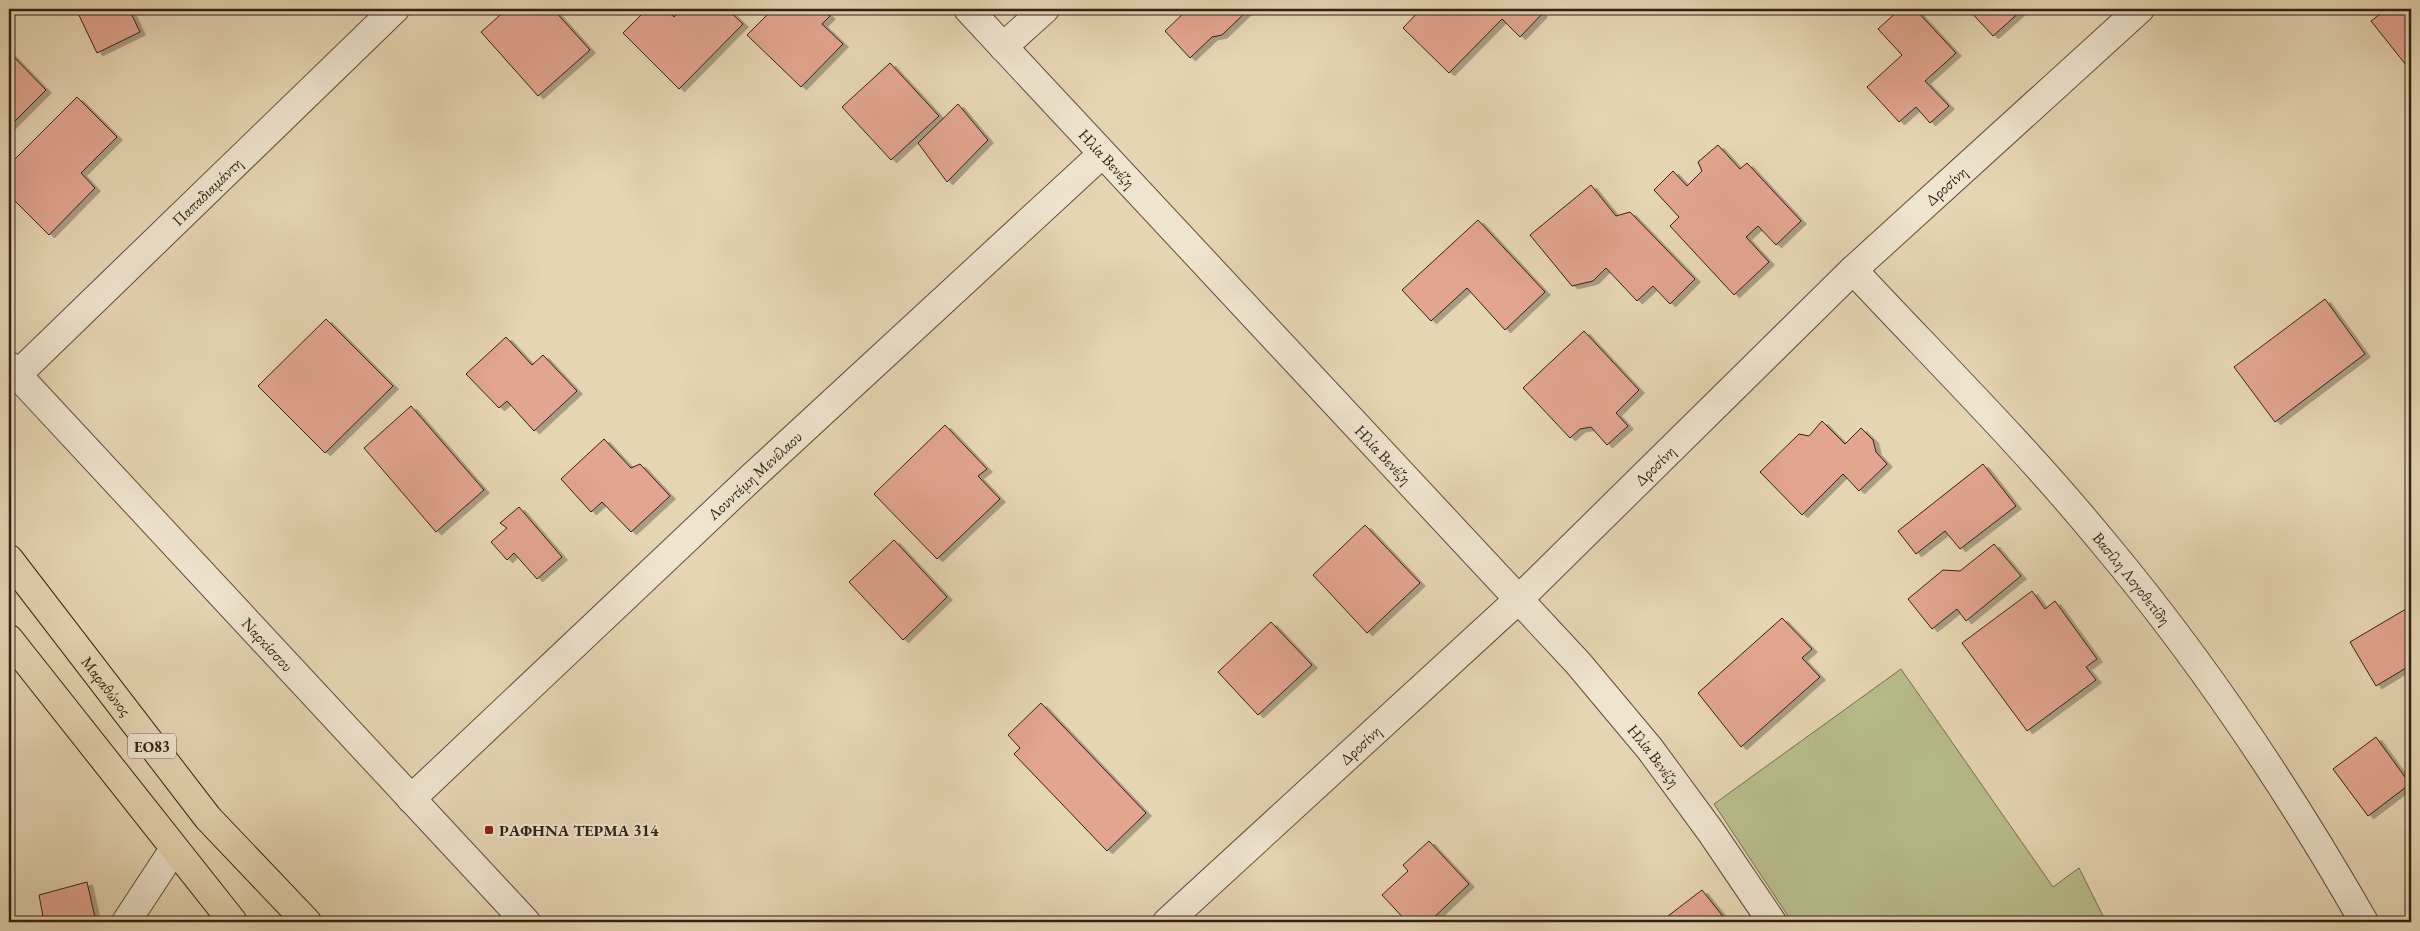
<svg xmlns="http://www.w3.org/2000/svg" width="2420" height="931" font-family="'EB Garamond',serif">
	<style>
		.green { fill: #b7bd8b; stroke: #746f4f }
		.building { fill: #e2a590; stroke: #312113; filter: url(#shadow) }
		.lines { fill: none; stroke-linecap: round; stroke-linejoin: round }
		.street-casing { stroke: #5e4e3b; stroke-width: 30 }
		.primary-casing { stroke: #312113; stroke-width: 30 }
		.street { stroke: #efe4ce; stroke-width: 28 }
		.primary { stroke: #e6d5b3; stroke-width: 28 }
		.poi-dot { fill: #8f2418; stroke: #efe4ce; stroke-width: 2 }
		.labels { text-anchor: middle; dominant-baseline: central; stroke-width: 4; stroke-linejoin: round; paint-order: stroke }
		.shield { fill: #efe4ce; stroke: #6a5c4b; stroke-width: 1 }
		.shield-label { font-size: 15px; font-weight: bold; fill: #312113 }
		.street-label { font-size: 16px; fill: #312113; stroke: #efe4ce }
		.poi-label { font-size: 16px; font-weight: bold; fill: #312113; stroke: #efe4ce; text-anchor: start }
	</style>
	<defs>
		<filter id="shadow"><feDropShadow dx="5.5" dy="3" stdDeviation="0" flood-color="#0004"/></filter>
	</defs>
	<rect width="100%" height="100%" fill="#e6d5b3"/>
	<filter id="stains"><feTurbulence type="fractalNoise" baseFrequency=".004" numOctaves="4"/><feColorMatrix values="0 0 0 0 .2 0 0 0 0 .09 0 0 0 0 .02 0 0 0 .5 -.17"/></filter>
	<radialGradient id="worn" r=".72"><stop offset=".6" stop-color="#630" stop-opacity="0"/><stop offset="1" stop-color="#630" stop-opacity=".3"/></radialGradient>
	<path class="green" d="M1901 669 2053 887 2079 868 2106 922H1792L1714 804Z"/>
	<path class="building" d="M76 9H129L140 32 97 53Z
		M507 9H553L590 50 538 96 481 32Z
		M647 9H666L674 17 683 9H727L743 24 679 89 623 33Z
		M773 9H822L830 16 822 24 843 44 801 87 747 35Z
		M1188 9H1249L1222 35 1212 37 1190 58 1165 31Z
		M1421 9H1537L1542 14 1520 37 1502 19 1449 73 1403 28Z
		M1900 9H1915L1956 53 1925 81 1949 106 1930 123 1916 107 1899 122 1867 87 1902 55 1878 29Z
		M1968 9H2023L1993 36Z
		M2387 9H2411L2410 70 2371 21Z
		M9 52 46 90 9 127Z
		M890 63 939 116 891 160 842 107Z
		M77 97 117 137 81 173 95 188 49 235 9 195V165Z
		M958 104 988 140 947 182 918 143Z
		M1718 145 1740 169 1747 163 1801 221 1776 245 1758 226 1746 237 1769 262 1734 295 1670 226 1679 217 1654 190 1673 171 1687 186 1702 171 1698 162Z
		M1591 185 1616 216 1630 212 1695 279 1670 304 1653 286 1637 301 1606 268 1593 281 1572 286 1530 235Z
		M1478 220 1545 292 1505 330 1467 288 1431 321 1402 290Z
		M2325 299 2365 354 2275 422 2234 367Z
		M326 319 393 386 325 453 258 386Z
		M1584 331 1639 390 1616 413 1628 426 1607 445 1591 427 1580 429 1570 438 1523 388Z
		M506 337 532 365 543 355 577 391 534 431 507 401 499 408 466 374Z
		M411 406 484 490 436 532 364 448Z
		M1822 421 1845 444 1861 428 1873 440 1876 452 1887 464 1859 491 1843 474 1802 515 1760 472 1799 434 1809 436Z
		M945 425 987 469 978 476 1000 499 937 559 874 494Z
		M604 439 631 468 640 464 670 496 631 532 602 502 591 512 561 479Z
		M1983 464 2016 506 1960 549 1945 531 1916 554 1898 531Z
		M519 507 562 557 537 579 514 553 507 560 491 542 507 528 500 523Z
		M1365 525 1420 583 1367 633 1313 575Z
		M894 540 947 597 903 640 849 582Z
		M1994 544 2021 576 1966 621 1957 609 1932 629 1908 599 1943 570 1960 571Z
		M2032 591 2045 609 2055 601 2097 659 2086 667 2096 680 2027 731 1962 643Z
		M2411 606V678L2406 668 2376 686 2350 642Z
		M1782 618 1812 649 1802 658 1820 677 1741 747 1698 693Z
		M1271 622 1312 665 1258 715 1218 672Z
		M1041 703 1146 813 1107 851 1014 754 1020 748 1008 735Z
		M2376 737 2410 784 2368 816 2333 769Z
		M1429 841 1469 884 1429 922H1407L1382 895 1408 871 1403 865Z
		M87 882 96 922H44L39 895Z
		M1702 890 1725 919 1721 922H1673L1668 916Z"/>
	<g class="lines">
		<defs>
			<g id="street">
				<path id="s1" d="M968 9 1578 663 1650 749 1711 832 1772 922"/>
				<path d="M1003 47 1045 9"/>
				<path id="s2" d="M1853 270C1937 360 2024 446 2102 541 2201 659 2288 789 2364 922"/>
				<path id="s3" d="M9 366 526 922"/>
				<path id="s4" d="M17 375 395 9"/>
				<path id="s5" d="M411 799 752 477 1102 154"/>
				<path d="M126 922 174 849"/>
				<path id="s6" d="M1167 922 1519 599 1853 270 2140 9"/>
			</g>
			<g id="primary">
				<path id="s7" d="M9 559 208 818 307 922"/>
				<path d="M9 639 233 922"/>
			</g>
		</defs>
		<use href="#street" class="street-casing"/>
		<use href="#primary" class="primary-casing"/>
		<use href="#street" class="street"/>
		<use href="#primary" class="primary"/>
	</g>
	<rect class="poi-dot" x="484" y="825" width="10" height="10" rx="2.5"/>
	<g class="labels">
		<rect class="shield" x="128" y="733.5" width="48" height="25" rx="4"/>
		<g class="shield-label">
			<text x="152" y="746">ΕΟ83</text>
		</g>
		<g class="street-label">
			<text stroke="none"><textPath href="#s1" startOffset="204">Ηλία Βενέζη</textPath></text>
			<text stroke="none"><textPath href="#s6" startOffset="1072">Δροσίνη</textPath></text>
			<text stroke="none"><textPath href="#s4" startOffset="264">Παπαδιαμάντη</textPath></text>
			<text stroke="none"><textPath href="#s1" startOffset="609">Ηλία Βενέζη</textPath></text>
			<text stroke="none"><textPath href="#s6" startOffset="668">Δροσίνη</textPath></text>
			<text stroke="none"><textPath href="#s5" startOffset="472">Λουντέμη Μενέλαου</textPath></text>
			<text stroke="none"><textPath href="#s2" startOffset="416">Βασίλη Λογοθετίδη</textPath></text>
			<text stroke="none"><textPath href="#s3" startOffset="380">Ναρκίσσου</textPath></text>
			<text stroke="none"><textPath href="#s7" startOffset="160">Μαραθώνος</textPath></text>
			<text stroke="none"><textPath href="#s6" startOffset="262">Δροσίνη</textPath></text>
			<text stroke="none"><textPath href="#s1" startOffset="1014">Ηλία Βενέζη</textPath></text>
		</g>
		<g class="poi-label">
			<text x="499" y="830">ΡΑΦΗΝΑ ΤΕΡΜΑ 314</text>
		</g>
	</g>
	<rect width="2420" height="931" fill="none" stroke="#e6d5b3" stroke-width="30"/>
	<rect x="10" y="10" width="2400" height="911" fill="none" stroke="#312113" stroke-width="2.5"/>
	<rect x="15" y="15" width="2390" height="901" fill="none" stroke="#312113"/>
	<rect width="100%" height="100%" filter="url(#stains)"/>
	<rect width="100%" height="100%" fill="url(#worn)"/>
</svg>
